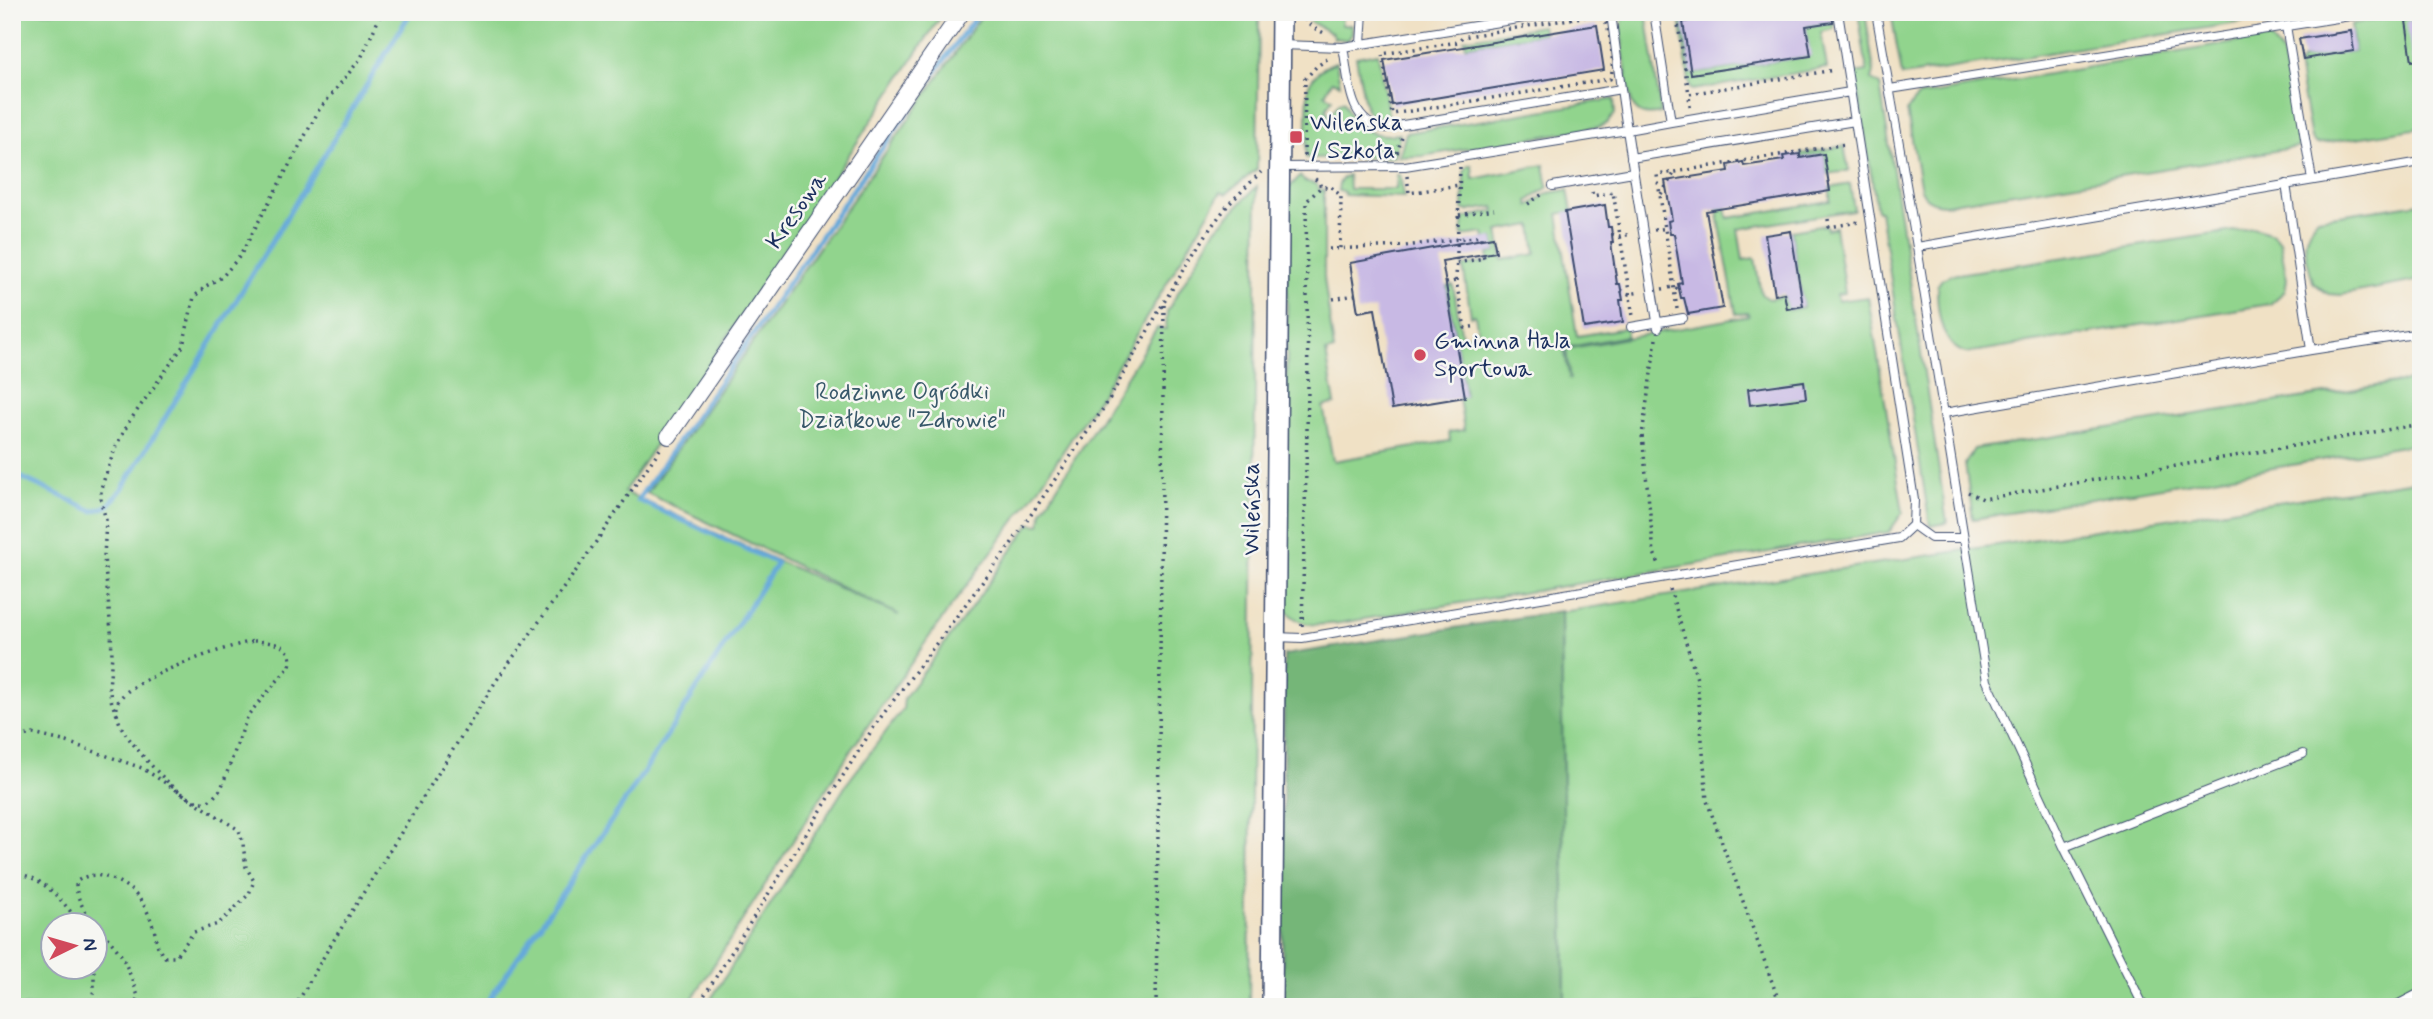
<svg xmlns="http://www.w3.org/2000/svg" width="2433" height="1019" font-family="Mynerve,sans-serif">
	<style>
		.green { fill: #91d48d; stroke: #568276; stroke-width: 2; fill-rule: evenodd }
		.forest { fill: #74b678; stroke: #48726b; stroke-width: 2 }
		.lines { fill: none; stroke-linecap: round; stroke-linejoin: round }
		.stream { stroke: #65a9da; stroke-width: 5 }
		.building { fill: #c8b9e4 }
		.service-casing { stroke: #3b4a6d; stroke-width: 10 }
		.minor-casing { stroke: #3b4a6d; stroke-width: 18 }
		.tertiary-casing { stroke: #3b4a6d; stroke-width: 22 }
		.path { stroke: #3b4a6d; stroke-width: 3.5; stroke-dasharray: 2 5; stroke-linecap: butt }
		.service { stroke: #fff; stroke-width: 8 }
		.minor { stroke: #fff; stroke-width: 16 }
		.tertiary { stroke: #fff; stroke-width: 19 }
		.poi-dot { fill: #d1495b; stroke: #f6f6f2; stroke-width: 2.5 }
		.labels { text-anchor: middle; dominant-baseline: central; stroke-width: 5; stroke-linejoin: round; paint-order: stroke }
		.poi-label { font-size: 24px; fill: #1b2f5e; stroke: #f6f6f2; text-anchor: start }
		.street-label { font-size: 24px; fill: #1b2f5e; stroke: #f6f6f2 }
		.park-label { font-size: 24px; fill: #38586a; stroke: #f6f6f2 }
	</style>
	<rect width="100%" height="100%" fill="#f6f6f2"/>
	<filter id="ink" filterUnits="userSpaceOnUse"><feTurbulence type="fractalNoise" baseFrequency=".0143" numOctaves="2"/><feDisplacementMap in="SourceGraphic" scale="14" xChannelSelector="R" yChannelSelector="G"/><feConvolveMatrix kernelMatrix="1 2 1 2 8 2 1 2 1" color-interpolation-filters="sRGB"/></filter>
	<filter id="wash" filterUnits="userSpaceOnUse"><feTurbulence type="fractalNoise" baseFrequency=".00686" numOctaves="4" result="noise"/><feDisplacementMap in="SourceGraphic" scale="28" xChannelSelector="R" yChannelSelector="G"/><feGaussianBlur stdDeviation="1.57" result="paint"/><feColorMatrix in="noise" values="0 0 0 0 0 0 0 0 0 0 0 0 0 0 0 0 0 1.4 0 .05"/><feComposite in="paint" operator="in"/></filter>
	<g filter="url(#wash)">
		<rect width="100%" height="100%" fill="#f0e1c5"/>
		<path class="green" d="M12 12H944L624 492 899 615 647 493 984 12H1259L1257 169 1226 194 1221 192 1101 394 1038 489 934 630 851 750 687 1007H12ZM52 925H94V967H52Z
			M1302 12H1341L1342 25H1352V34L1348 40 1334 38 1333 34 1309 21Z
			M1624 12H1646L1661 113C1648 116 1639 116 1632 104 1628 84 1617 29 1624 12Z
			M1679 12H1732V14L1683 22 1692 74 1810 56 1806 26 1833 21 1834 29 1821 32 1827 68 1692 90 1690 88Z
			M1858 12H1865L1874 72 1872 80 1880 85 1947 523 1930 526 1880 211H1877L1855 73 1867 71Z
			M1891 12H2307L1902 76Z
			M2418 13 2421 15V128L2317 144 2311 139 2298 65 2303 59 2354 51 2351 24Z
			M1542 26 1544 34 1466 46 1464 39Z
			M2262 38 2270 39 2282 53 2299 147 1946 204C1933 204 1928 201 1921 190L1907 111 1912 103 1919 96Z
			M1378 53 1389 118C1380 119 1372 118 1366 110L1356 57Z
			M1336 62 1340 84 1332 81 1325 94 1332 99 1326 109 1329 116 1339 103 1344 101C1352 129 1373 138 1400 134L1394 157 1306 158 1308 87C1314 74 1322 67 1336 62Z
			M1614 99 1615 114 1607 123 1599 127 1422 156 1399 157 1406 133Z
			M1844 146 1849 171 1827 174 1824 154 1800 158V154Z
			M1468 165H1472L1473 179 1544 165 1548 187 1528 201 1529 206 1548 193 1568 190 1572 211 1558 214 1577 336 1626 328 1627 336 1564 348 1570 380 1566 349 1749 316 1748 313 1736 314 1717 209 1726 208 1728 218 1830 201V188L1850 184 1854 210 1738 229 1743 260 1755 258 1761 294 1769 299 1785 296 1788 310 1803 307 1791 231 1826 225 1827 229 1835 227 1845 293 1837 294 1838 301 1868 297 1903 512 1889 532 1340 623C1319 625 1297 629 1285 607L1288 189 1300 176 1304 181 1316 184 1319 189 1324 190V278L1334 350 1326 352 1335 404 1323 406 1333 461 1450 441 1449 432 1464 430 1459 398 1465 396 1447 286 1453 285 1462 337 1478 334 1475 315 1471 316 1463 266 1489 262 1488 254 1496 252 1493 238 1485 239 1484 233 1462 236 1464 218 1495 211 1494 207 1468 211 1463 209 1464 172ZM1532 225 1536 254 1503 260 1498 231Z
			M1348 175 1349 189H1396L1397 175H1400L1404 197 1345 195 1344 192 1338 191C1338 183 1341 178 1348 175Z
			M1257 186 1249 1007H706L848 782 903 709 904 698 969 611 1030 524 1040 525 1042 511 1157 328 1166 329 1167 311 1215 230Z
			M2421 203V280L2341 295 2328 294 2313 282C2307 256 2297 240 2318 218Z
			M2253 228 2273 234 2280 242 2287 279 2285 291 2270 304 1966 353C1940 346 1937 310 1937 286L1942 279 1951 275Z
			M2421 379V443L1973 519 1965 464 1974 449Z
			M2421 480V1007H1565L1561 612Z"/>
		<path class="forest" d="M1561 611 1565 1007H1282L1284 655Z"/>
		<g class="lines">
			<path class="stream" d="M12 473 93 511 108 506 122 489 411 12
				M484 1007 629 795 777 563 638 500 925 86 978 14"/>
		</g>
		<g id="blocks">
			<path class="building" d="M1743 12H1832L1833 22 1806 26 1811 56 1691 74 1683 22Z
				M2421 19V60L2412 61 2406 21Z
				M1597 25 1604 70 1392 105 1384 60Z
				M2351 31 2354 51 2303 59 2299 39Z
				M1800 154V158L1824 154 1830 191 1706 211 1723 308 1688 314 1684 298H1681L1678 284 1682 283 1674 234H1670L1669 228 1668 221 1672 220 1665 181 1729 171 1728 165 1743 162 1744 166 1784 160 1783 156Z
				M1605 205 1608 227H1611L1613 243H1611L1617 284H1620L1623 300H1620L1623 322 1584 328 1565 212Z
				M1791 231 1803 306 1787 309 1784 293 1775 295 1765 235Z
				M1493 237 1496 252 1442 261 1465 397 1392 409 1375 309 1358 312 1350 263Z
				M1804 381 1806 398 1750 405 1748 389Z"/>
		</g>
	</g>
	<g filter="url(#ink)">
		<use href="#blocks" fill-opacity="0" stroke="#3b4a6d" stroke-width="2"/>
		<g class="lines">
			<defs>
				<path id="service" d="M1654 12 1671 122 1850 92
					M1876 12 1917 247 1987 681 2064 847 2144 1007
					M2286 26 2312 180
					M1361 44 1363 12
					M1280 45 1343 47 1562 12
					M1343 47C1349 76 1347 125 1385 128L1621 89 1612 21 1609 12
					M1890 89 2375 12
					M1631 158 1855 121
					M1279 167 1405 166 1627 130 1621 89
					M2286 184 2311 350
					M1553 186 1633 172
					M1917 247 2421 162
					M1631 327 1683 318
					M1658 328 1627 130 1671 122
					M1944 413 2311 350 2421 333
					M1913 525 1931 538H1964
					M1275 637 1302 638 1899 538 1913 525 1914 500 1838 12
					M2064 847 2303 754
					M2393 1007 2418 994"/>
				<path id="minor" d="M669 436 962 12"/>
				<path id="tertiary" d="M1272 1007 1281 12"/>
			</defs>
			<use href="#service" class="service-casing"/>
			<use href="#minor" class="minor-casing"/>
			<use href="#tertiary" class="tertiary-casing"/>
			<path class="path" d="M1676 12 1689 94
				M1739 12V13
				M1300 14 1312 27 1324 33
				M1594 15C1600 17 1605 20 1607 26 1611 37 1615 69 1610 79L1392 114 1382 54 1458 42 1462 37Z
				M1690 107 1689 94 1834 70
				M1397 153 1402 137
				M1304 156 1305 79 1316 67 1327 59
				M1460 167 1456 281 1465 328 1477 326
				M1407 176 1409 193 1459 185
				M1315 179 1319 182 1321 187H1331L1341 196 1340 249
				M1592 192 1593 196 1613 192 1633 316
				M1661 194 1675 172
				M1528 204 1544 193
				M1459 215 1494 209
				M1828 219 1829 227 1859 222
				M1654 230 1669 228
				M1612 234 1620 236 1632 234
				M1329 249 1405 246 1481 236V239
				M1457 263 1484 258 1483 254
				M1446 283 1456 281
				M1662 289 1674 287 1680 291
				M1621 291 1629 294 1641 292
				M1333 299 1355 295
				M1677 309 1657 175 1846 144
				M1656 339 1642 435 1654 553 1660 566
				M1968 492 1983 499 2421 424
				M1670 589 1697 679 1707 801 1781 1007
				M1302 626 1308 391 1306 202 1321 187
				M254 641C271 642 295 644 290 666L248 715 221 789C216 794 212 801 204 802 182 805 133 747 122 728 118 720 115 711 118 702 126 680 229 645 254 641Z
				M117 715 112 704 109 687 112 655 111 631 104 557 106 520 101 502V488L116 446 129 422 183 346 194 297 206 286 222 277 240 256 319 110 361 58 382 12
				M12 738 33 734 67 742 142 768 239 830 243 844 246 867 254 881 249 894 228 915 218 924 194 932 175 957H165C157 949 157 943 155 933 148 907 137 889 112 879 97 874 89 873 76 882 75 911 106 932 121 955 128 968 133 982 138 996L134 1007
				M12 875C39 870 66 905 81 925
				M89 1007 94 990V955
				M295 1007 327 951 496 681 578 568 660 449
				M697 1007 875 725 1011 544 1107 403 1164 302 1211 227 1228 205 1261 172
				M1156 1007 1164 305"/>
			<use href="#service" class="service"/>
			<use href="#minor" class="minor"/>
			<use href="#tertiary" class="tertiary"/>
		</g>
	</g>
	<g class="poi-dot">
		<rect x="1289" y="130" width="14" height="14" rx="3.5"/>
		<circle cx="1420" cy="355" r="7"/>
	</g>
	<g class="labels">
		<g class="poi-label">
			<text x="1310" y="123">Wileńska<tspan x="1310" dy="28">/ Szkoła</tspan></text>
			<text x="1434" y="341">Gminna Hala<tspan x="1434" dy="28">Sportowa</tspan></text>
		</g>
		<g class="street-label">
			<text transform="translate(797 211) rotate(-55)">Kresowa</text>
			<text transform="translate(1252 509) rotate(-90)">Wileńska</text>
		</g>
		<g class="park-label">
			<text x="902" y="392">Rodzinne Ogródki<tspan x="902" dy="28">Działkowe "Zdrowie"</tspan></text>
		</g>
	</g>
	<rect width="2433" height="1019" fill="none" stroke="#f6f6f2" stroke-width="42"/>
	<g transform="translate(74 946) rotate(85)"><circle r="33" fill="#f6f6f2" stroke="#9ea6b7" stroke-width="2"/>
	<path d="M0-5L12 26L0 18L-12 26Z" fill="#d1495b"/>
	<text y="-10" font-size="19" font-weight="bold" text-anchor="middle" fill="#1b2f5e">N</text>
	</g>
</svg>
